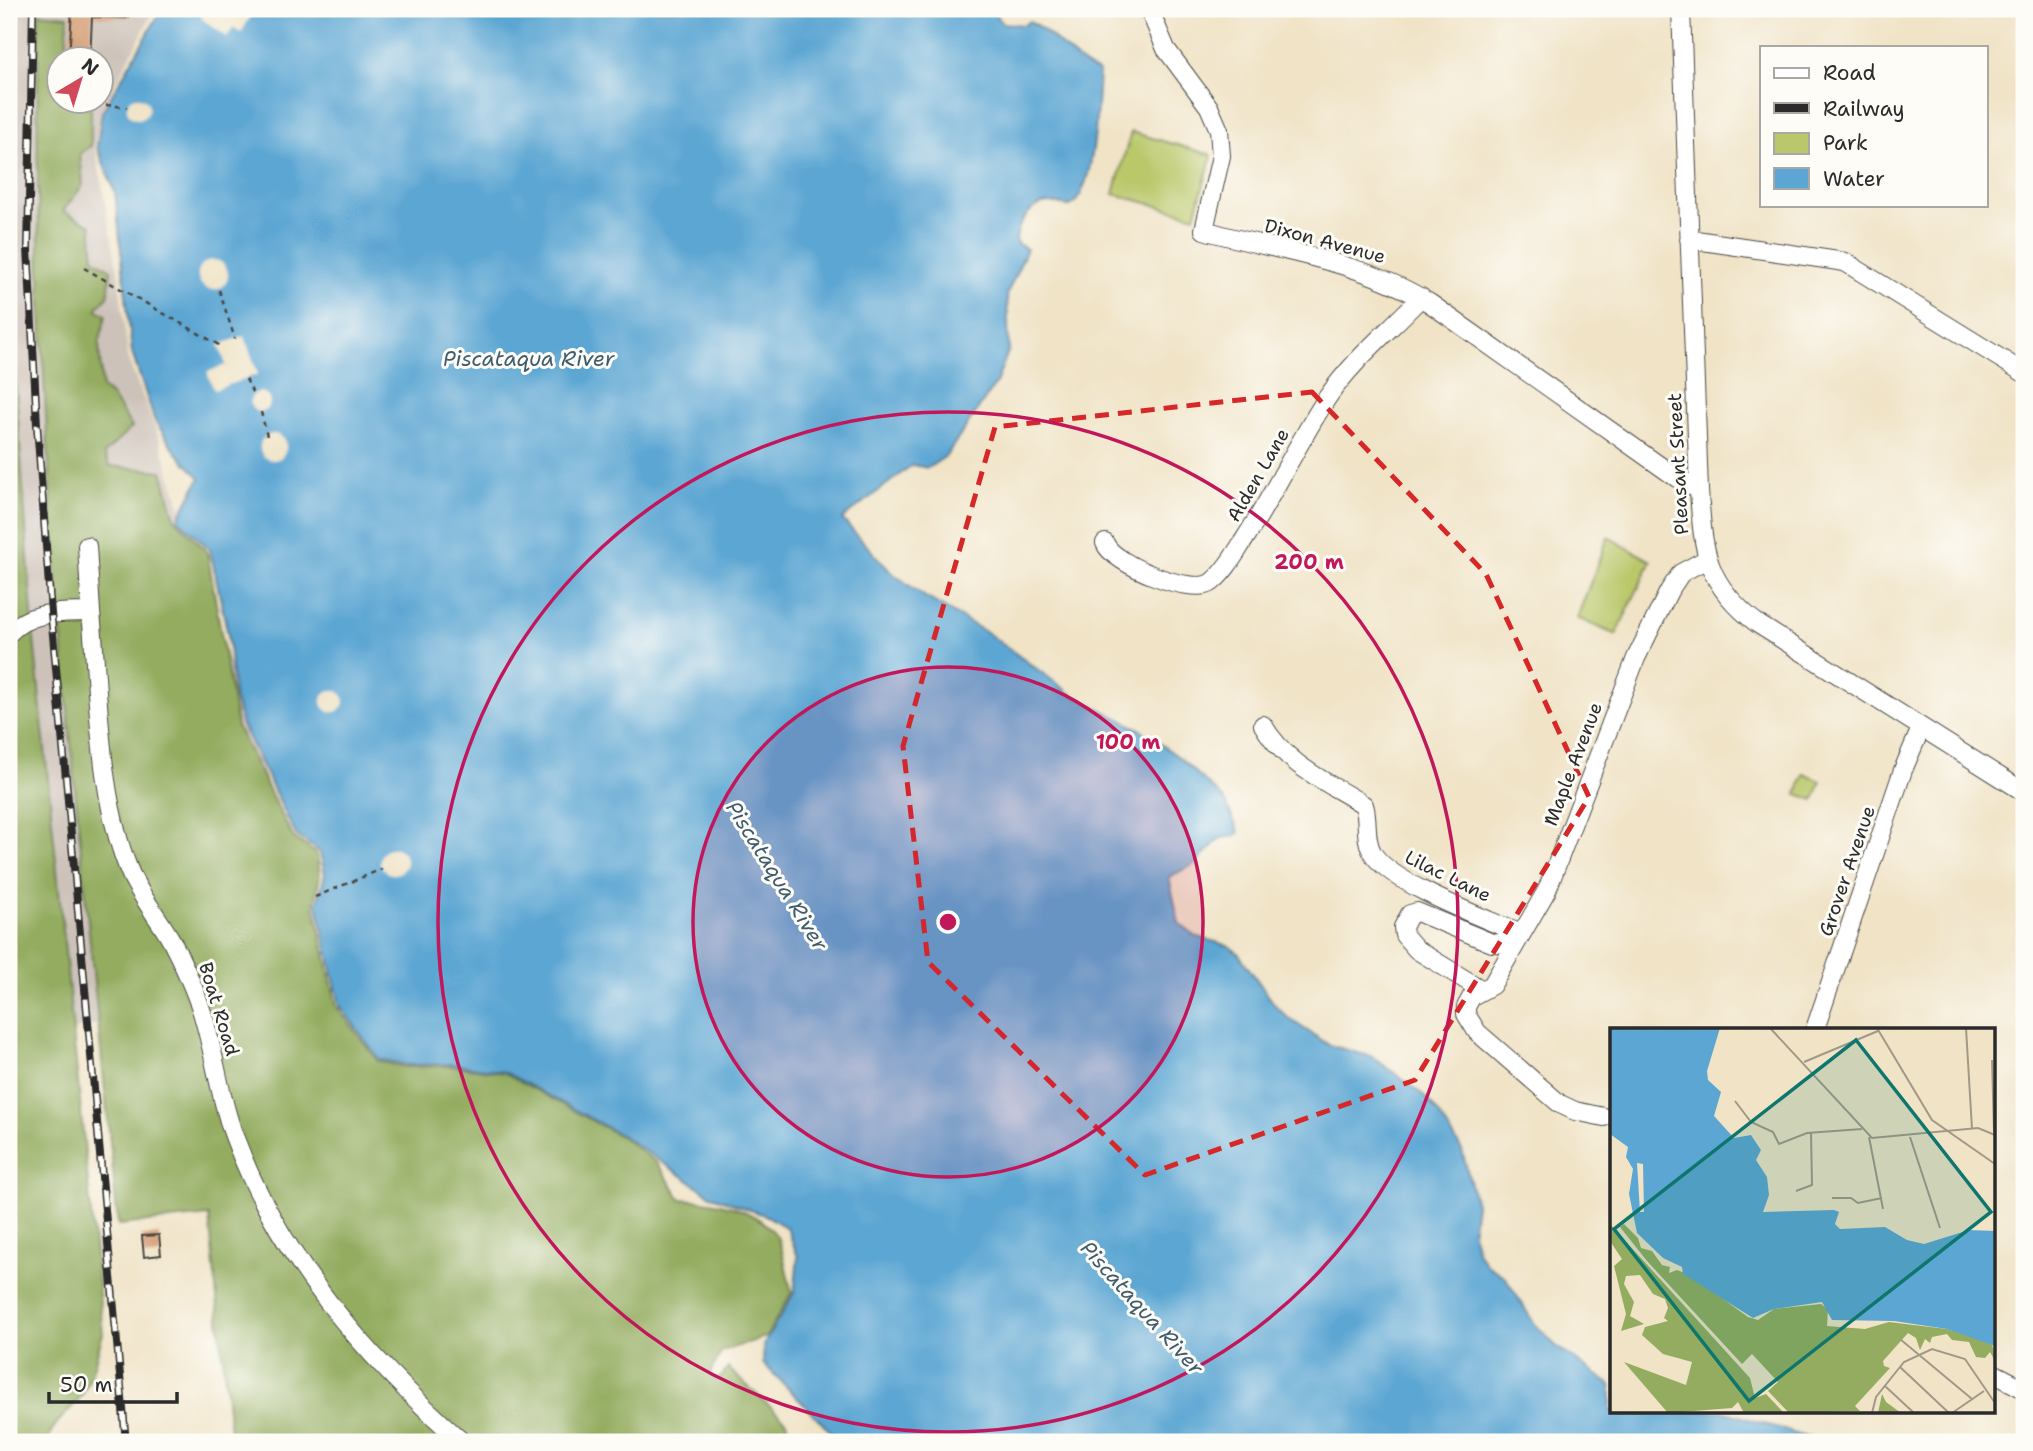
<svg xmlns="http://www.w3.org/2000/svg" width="2033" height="1451" font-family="'Shantell Sans',sans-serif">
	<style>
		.industrial { fill: #cdc2b9; fill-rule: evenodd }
		.green { fill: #bac86b; stroke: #727a4b; stroke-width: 2 }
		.forest { fill: #93ac5f; stroke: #5f6c45; stroke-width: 2 }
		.water { fill: #5ca6d3; stroke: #44687f; stroke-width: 2 }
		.pier { fill: #f0e3c6 }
		.building { fill: #d59e75 }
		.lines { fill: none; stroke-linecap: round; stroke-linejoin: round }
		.minor-casing { stroke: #494742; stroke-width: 20 }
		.path { stroke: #494742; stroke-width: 2.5; stroke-dasharray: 5 5; stroke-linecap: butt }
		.minor { stroke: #fff; stroke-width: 18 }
		.rail-casing { stroke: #2b2b2b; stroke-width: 8 }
		.rail { stroke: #fdfcf7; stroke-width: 5; stroke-dasharray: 16; stroke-linecap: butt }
		.marked { fill: none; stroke: #d62828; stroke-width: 5; stroke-dasharray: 14 9; stroke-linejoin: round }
		.ring { fill: none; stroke: #c2185b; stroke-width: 3.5 }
		.labels { text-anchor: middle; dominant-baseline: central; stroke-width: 6; stroke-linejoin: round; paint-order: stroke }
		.street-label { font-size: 19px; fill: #2b2b2b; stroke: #fdfcf7 }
		.water-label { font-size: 21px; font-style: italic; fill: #3f5c6e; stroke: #fdfcf7 }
		.inset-road { fill: none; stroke: #a19988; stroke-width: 2 }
		.view { fill: #0f766e; fill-opacity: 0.15; stroke: #0f766e; stroke-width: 3.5 }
		.inset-edge { fill: none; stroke: #2b2b2b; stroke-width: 3.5 }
		.centre { fill: #c2185b; stroke: #fdfcf7; stroke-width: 3.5 }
		.ring-label { font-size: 21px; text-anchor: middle; font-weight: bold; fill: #c2185b; stroke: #fdfcf7; stroke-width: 6; stroke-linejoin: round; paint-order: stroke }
	</style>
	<rect width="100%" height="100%" fill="#fdfcf7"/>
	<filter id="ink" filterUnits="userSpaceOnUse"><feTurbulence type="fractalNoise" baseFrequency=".0143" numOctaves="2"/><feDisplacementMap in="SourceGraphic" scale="14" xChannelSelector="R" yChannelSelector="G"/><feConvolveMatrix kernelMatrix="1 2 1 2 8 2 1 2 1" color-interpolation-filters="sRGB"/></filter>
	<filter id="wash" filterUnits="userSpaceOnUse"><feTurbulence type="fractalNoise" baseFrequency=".00686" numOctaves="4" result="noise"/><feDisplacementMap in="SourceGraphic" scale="28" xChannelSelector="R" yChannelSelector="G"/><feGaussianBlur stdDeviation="1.57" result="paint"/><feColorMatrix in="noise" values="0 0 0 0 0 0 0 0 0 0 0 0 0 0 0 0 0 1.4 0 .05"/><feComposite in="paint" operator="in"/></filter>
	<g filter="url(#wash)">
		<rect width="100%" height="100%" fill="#f0e3c6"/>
		<path class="industrial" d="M9 9H155L101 111 95 147 118 272 129 362 158 435 321 958 9 1050ZM60 60H102V102H60Z"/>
		<path class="green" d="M1131 132 1212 155 1195 216 1114 194Z
			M1608 537 1651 561 1616 635 1577 618Z
			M1804 774 1821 781 1814 800 1797 794Z"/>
		<path class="forest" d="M9 9 14 10 9 288 33 629 103 1334C97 1352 93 1376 83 1393 73 1411 52 1420 48 1442H9Z
			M39 13 68 16 66 59 60 60V102H88L91 111V146L80 154 83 185 63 211 91 225 94 259 111 270 108 296 96 309 106 315 99 344 102 388 110 394 132 427 104 454 110 466 162 471 175 519 207 551 237 727 293 837 317 854 320 875 314 905 337 1007 378 1061 405 1067 453 1066 505 1073 622 1137 657 1163 681 1199C713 1201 755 1207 776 1235 783 1244 787 1279 792 1292L766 1337 722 1351 710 1373 715 1380 720 1378 728 1368 787 1422 795 1442H231L209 1216 118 1225C80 822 28 418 39 13Z"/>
		<path class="water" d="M162 9H997L996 15 1002 23 1024 25 1029 21C1055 34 1071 61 1099 72 1097 101 1096 192 1070 206 1064 206 1058 204 1052 203 1031 202 1016 224 1016 243L1027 249 1007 294 1009 349 996 383 946 456 928 468 912 465 842 519 891 572 924 596 986 632 1074 696 1140 729 1180 758 1224 799 1239 832 1235 836 1220 838 1195 864 1169 877 1179 923 1195 936 1229 946 1238 953 1275 1005 1288 1018 1329 1045 1373 1057 1422 1094 1437 1111 1462 1150 1476 1204 1472 1233 1478 1253 1487 1265 1505 1277 1534 1323 1555 1345 1611 1385V1411H1723L1822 1442H841L763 1363 764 1344 794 1293 798 1257 787 1228 767 1216 712 1196 623 1136 505 1072 452 1064 407 1065 379 1059 340 1006 317 904 325 874 320 852 296 835 242 725 234 697 228 635 210 549 178 519 200 478 176 452 155 421 132 353 115 192 97 147 102 112Z"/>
		<path class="pier" d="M207 9H255L241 33 233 28 227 37 201 18Z
			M127 108a11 11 0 1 1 22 0a11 11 0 1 1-22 0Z
			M198 275a15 15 0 1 1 30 0a15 15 0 1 1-30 0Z
			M244 336 258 374 214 390 207 372 226 365 219 345Z
			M250 402a10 10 0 1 1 20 0a10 10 0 1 1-20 0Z
			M260 447a13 13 0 1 1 26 0a13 13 0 1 1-26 0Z
			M322 701a11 11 0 1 1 22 0a11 11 0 1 1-22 0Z
			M380 861a13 13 0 1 1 26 0a13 13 0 1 1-26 0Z"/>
		<g id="blocks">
			<path class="building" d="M72 9H135L127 18 92 17 90 60H69Z
				M159 1235 161 1255 144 1257 142 1236Z"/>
		</g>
	</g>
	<g filter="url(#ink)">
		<use href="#blocks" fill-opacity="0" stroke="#494742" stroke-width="2"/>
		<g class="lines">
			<defs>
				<path id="minor" d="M1149 9 1166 49 1209 107 1219 130 1221 156 1204 230C1280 252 1364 261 1431 304L1677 478 1699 490
					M1681 9 1699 490C1703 551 1705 584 1758 624L2024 792
					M1689 239 1845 262 2024 373
					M1105 543C1112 564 1194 597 1212 582 1225 572 1235 554 1244 540 1274 494 1297 444 1327 398 1352 361 1390 330 1421 297
					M87 546 91 612
					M9 633C31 610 62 613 91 612 99 694 98 802 132 877 143 899 159 919 171 940 182 961 191 981 199 1003 214 1046 218 1093 234 1136 279 1258 366 1357 462 1442
					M1263 725C1287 766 1326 781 1364 805 1369 820 1364 838 1372 852 1388 883 1487 919 1521 934
					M1482 990 1417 950 1404 935 1403 927 1410 914 1417 912 1492 943 1515 944
					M1815 1029 1903 770 1921 728
					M1604 1117 1575 1111 1560 1104 1477 1032 1466 1014V1007L1472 996 1492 985 1547 890 1636 658 1669 591 1681 573 1707 559
					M1993 1373 2024 1389"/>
			</defs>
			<use href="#minor" class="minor-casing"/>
			<path class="path" d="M96 104 127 107
				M84 268 219 345
				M219 290 235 339
				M246 379 253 394
				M261 412 267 436
				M315 897 382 869"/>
			<use href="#minor" class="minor"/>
			<defs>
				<path id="rail" d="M33 9 28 248 37 425 51 613 126 1442"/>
			</defs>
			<use href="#rail" class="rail-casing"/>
			<use href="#rail" class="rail"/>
		</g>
	</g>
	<path class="marked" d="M1312 392 1486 574 1589 797 1415 1080 1145 1175 928 962 903 746 995 427Z"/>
	<circle cx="948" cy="922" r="255" fill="#c2185b" fill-opacity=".12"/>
	<g class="ring">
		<circle cx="948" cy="922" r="255"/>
		<circle cx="948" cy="922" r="510"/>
	</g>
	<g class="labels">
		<g class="street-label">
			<text transform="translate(1325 241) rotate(15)">Dixon Avenue</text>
			<text transform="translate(1678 464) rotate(-93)">Pleasant Street</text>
			<text transform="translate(1258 475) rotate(-60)">Alden Lane</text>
			<text transform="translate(1573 764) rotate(-69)">Maple Avenue</text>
			<text transform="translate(1847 871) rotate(-71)">Grover Avenue</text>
			<text transform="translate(1448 876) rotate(26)">Lilac Lane</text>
			<text transform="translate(219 1009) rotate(73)">Boat Road</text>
		</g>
		<g class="water-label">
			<text x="529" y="359">Piscataqua River</text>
			<text transform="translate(777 876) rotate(58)">Piscataqua River</text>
			<text transform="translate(1142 1308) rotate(48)">Piscataqua River</text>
		</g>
	</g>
	<g transform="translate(1610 1028)">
		<rect width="385" height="385" fill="#f0e3c6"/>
		<path d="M0 196 140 350 145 370 156 366 174 385H134L128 374 122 380 58 385 14 334 76 357 82 334 53 326 32 307 35 299 58 293 54 290 58 280 55 271 43 266 30 247 16 248 14 256 24 274 20 288 34 296 11 303 16 286 4 238 12 231 0 213ZM14 196 28 210 31 220 42 223 52 237 60 239 59 245 67 242 80 247 138 289 148 292 164 281 211 276 218 281 217 298 255 301 279 294 337 301 382 315 385 333 380 324 375 330 366 329 359 314 342 312 337 306 322 309 320 315 315 311 310 322 306 310 298 305 273 333 274 338 280 340 245 378 250 383 179 385 158 363 168 354 142 326 132 336 37 233 10 199ZM272 366 276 374 291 385H268Z" fill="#93ac5f"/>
		<path d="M0 0H110L97 43 98 52 111 64 104 88 124 110 141 107 151 122 146 132 157 149 159 167 153 184 224 182 229 184 225 196 230 201 275 199 297 212 314 216 359 202 385 203V318L337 301 284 293 222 292 212 274 164 281 143 290 73 246 72 239 53 230 27 205 19 166 23 141 16 129 18 119 0 106Z" fill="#5ca6d3"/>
		<path d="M27 135 33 136 34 184H30Z" fill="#f0e3c6"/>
		<path class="inset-road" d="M160 0 262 110 368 100 385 107M267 0 322 92 385 136M356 0 362 101M382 32 384 104M194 34 268 3M125 73 141 94 163 104 169 116 197 105 252 101M259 109 273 181M300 109 330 200M186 163 202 157 201 104M222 170H241L248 175 272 170M290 311 362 371M290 339 339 385M275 358 304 385M262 385 266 369 294 334 322 321 355 331 385 375M342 385 374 363"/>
		<path class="view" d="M246 12 381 184 139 373 4 201Z"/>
		<rect width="385" height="385" class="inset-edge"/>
	</g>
	<circle cx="948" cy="922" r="10" class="centre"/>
	<g class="ring-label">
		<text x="1309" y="569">200 m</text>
		<text x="1128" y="749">100 m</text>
	</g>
	<rect width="2033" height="1451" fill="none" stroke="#fdfcf7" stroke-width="35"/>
	<rect x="1760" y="46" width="228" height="161" fill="#fdfcf7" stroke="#a9a8a5" stroke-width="2"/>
	<rect x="1774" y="68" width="35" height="10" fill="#ffffff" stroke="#a9a8a5" stroke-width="2"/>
	<text x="1823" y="80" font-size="21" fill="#2b2b2b">Road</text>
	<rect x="1774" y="103" width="35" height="10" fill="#2b2b2b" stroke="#a9a8a5" stroke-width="2"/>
	<text x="1823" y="116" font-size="21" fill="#2b2b2b">Railway</text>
	<rect x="1774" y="133" width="35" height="21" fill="#bac86b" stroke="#a9a8a5" stroke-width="2"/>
	<text x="1823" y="150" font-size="21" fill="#2b2b2b">Park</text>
	<rect x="1774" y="168" width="35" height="21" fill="#5ca6d3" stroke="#a9a8a5" stroke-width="2"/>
	<text x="1823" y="186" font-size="21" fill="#2b2b2b">Water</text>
	<g transform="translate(80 80) rotate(38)"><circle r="33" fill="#fdfcf7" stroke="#a9a8a5" stroke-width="2"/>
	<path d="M0-5L12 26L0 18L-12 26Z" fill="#d1495b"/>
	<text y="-10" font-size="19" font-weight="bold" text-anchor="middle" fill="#2b2b2b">N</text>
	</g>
	<path d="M49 1392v10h128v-10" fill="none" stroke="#2b2b2b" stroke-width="3.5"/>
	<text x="60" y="1392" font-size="21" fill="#2b2b2b" stroke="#fdfcf7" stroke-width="5" paint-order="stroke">50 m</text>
</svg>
